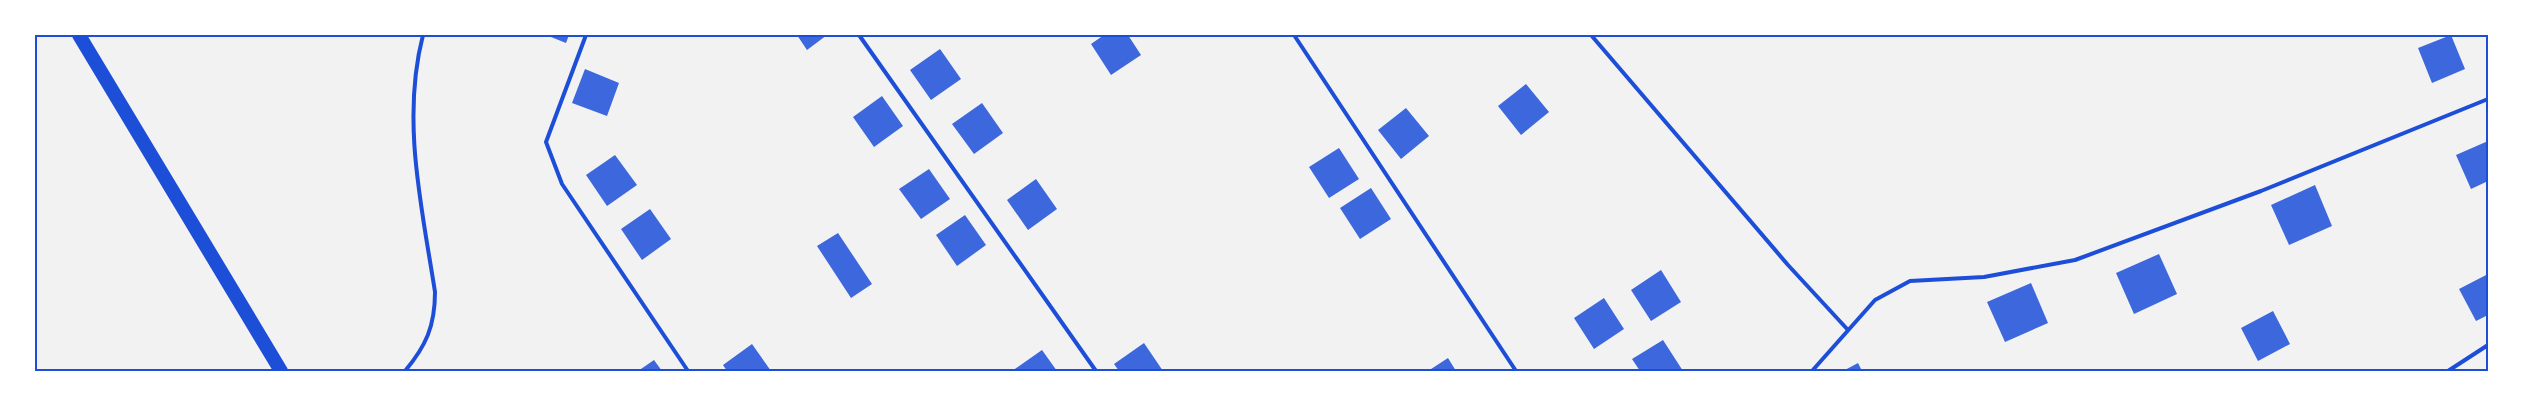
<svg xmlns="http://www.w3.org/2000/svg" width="2523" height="406" font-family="'Nunito Sans',sans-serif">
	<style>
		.building { fill: #3d67dc }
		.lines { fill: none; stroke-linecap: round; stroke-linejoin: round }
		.service { stroke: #1d4ed8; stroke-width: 4 }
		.trunk { stroke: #1d4ed8; stroke-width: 14 }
		.neatline { fill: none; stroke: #1d4ed8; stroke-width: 2 }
	</style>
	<rect width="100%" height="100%" fill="#f2f2f2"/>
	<path class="building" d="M546 35H569L566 43Z
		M797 35H827L807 50Z
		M1104 35H1128L1141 55 1111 75 1091 44Z
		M2451 35 2465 69 2432 83 2418 48Z
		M940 49 961 79 931 100 910 70Z
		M585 69 619 83 607 116 572 103Z
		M1526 84 1549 112 1521 135 1498 106Z
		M882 96 903 126 874 147 853 117Z
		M982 103 1003 133 974 154 952 124Z
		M1406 108 1429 136 1401 159 1378 130Z
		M2488 141V181L2471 189 2456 155Z
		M1339 148 1359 179 1329 198 1309 167Z
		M615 155 637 185 607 206 586 175Z
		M929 169 950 199 921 219 899 189Z
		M1036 179 1057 209 1028 230 1007 200Z
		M2315 185 2332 226 2289 245 2271 205Z
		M1371 188 1391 219 1360 239 1340 208Z
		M650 209 671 239 642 260 621 229Z
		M965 215 986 245 957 266 936 235Z
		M838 233 872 284 851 298 817 246Z
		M2159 254 2177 294 2134 314 2116 273Z
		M1661 270 1681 302 1651 321 1631 290Z
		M2488 274V315L2476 321 2459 289Z
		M2031 283 2048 323 2005 342 1987 302Z
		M1604 298 1624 329 1594 349 1574 318Z
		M2273 311 2290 344 2258 361 2241 328Z
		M1663 340 1683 371H1640L1632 359Z
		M1144 343 1163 371H1119L1114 364Z
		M752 344 771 371H727L723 365Z
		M1042 350 1057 371H1012Z
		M1448 358 1456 371H1428Z
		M654 360 662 371H638Z
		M1858 363 1862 371H1843Z"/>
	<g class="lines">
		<path class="service" d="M586 35 546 142 562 184 688 371
			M859 35 1096 371
			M1294 35 1516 371
			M1591 35 1788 265 1848 330
			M405 371C426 346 435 326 435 292 422 208 401 120 423 35
			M1812 371 1875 300 1910 281 1984 277 2075 260 2261 191 2488 99
			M2448 371 2488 345"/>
		<path class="trunk" d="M79 35 281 371"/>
	</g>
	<rect width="2523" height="406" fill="none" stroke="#ffffff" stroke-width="72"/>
	<rect x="36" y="36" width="2451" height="334" class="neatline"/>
</svg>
